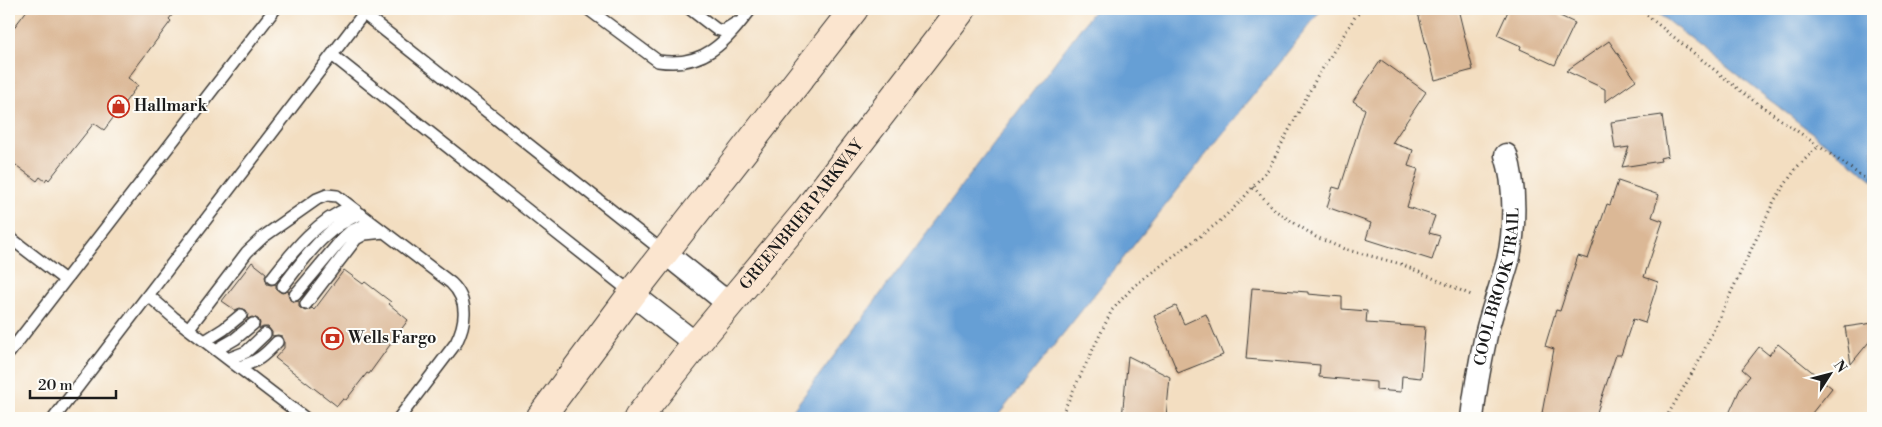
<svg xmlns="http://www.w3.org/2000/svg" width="1882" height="427" font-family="'Libre Bodoni',serif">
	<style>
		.water { fill: #669fd5; stroke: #415e78 }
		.building { fill: #dbb896 }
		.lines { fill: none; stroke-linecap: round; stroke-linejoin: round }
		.service-casing { stroke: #3c3935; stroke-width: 14 }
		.minor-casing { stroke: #3c3935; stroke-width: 25 }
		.secondary-casing { stroke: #3c3935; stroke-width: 30 }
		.path { stroke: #3c3935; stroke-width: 3; stroke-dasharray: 1 4; stroke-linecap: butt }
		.service { stroke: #fff; stroke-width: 11 }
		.minor { stroke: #fff; stroke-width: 22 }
		.secondary { stroke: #fbe5cf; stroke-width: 28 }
		.labels { text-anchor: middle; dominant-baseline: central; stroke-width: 4; stroke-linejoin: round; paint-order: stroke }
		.poi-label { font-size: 16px; font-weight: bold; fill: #1c1c1c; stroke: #fdfcf7; text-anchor: start }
		.street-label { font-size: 16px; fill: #1c1c1c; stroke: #fdfcf7 }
	</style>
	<rect width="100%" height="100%" fill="#fdfcf7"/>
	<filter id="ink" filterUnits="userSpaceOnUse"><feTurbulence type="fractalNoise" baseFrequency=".02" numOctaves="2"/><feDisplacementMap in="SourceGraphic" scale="10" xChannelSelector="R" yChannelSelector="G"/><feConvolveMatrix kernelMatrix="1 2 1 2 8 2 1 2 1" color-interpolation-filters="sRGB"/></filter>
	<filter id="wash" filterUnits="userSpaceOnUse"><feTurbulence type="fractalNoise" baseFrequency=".0096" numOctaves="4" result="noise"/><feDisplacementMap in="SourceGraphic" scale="20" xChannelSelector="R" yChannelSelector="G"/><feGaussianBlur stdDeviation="1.12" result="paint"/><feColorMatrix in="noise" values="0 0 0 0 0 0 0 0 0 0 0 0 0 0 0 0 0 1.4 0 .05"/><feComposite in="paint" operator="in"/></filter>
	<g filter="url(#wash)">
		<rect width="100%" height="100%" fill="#f3dec1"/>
		<path class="water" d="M1095 9H1322L996 418H787Z
			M1652 9H1873V180Z"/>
		<g id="blocks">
			<path class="building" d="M28 9H177L169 19 171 21 128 78 138 85 104 130 94 123 49 180 47 178 45 181 40 177 37 181 9 160V34Z
				M1435 9H1458L1473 70 1435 80 1418 13Z
				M1509 9H1545L1575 23 1555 65 1520 49 1521 46 1497 35Z
				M1609 41 1636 80 1605 102V89L1566 71Z
				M1381 60 1426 92 1392 143 1413 150 1408 166 1418 169 1407 207 1435 216 1429 233 1440 236 1432 260 1366 239 1371 223 1327 207 1333 187 1340 189 1365 109 1353 101Z
				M1662 115 1668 156 1660 158 1661 161 1622 167 1629 147 1615 149 1611 122Z
				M1618 181 1659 195 1652 217 1663 221 1644 277 1658 282 1645 323 1633 319 1621 355H1616L1595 418H1566L1542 413 1554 349 1545 346 1556 310 1560 311 1578 256 1588 259 1607 204 1610 205Z
				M252 262 266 273 265 277 267 284 271 285 276 284V289L282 293 289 291 288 294 290 300 294 302 299 301V307L305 311 312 308 314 310 344 270 363 284 365 282 391 302 389 304 408 320 369 374 367 373 346 400 343 399 337 406 275 358 284 348V340L282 336 278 335 272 336V332L268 327H263L259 329 260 323 258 319 252 317 247 319 248 314 246 310 240 308 235 310 222 301Z
				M1252 288 1308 292V294L1342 297V309L1367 311 1366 323 1425 327 1421 378 1402 376 1401 392 1376 390V382L1319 377 1320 365 1246 359Z
				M1176 306 1184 324 1206 314 1223 355 1178 373 1154 316Z
				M1873 323V337L1851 364 1845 327Z
				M1778 344 1832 388 1808 418H1727L1741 387 1750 376 1742 369 1759 347 1769 355Z
				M1128 356 1170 377 1166 418H1122Z"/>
		</g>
	</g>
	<g filter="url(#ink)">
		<use href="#blocks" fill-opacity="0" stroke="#3c3935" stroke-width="1"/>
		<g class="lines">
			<defs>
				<path id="service" d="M588 9 658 61C705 68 725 42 751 9
					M690 9 716 29 723 31 736 23
					M364 14 664 252
					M332 55 632 293
					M9 237 65 280
					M272 278C294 250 317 220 351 207
					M283 286C305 258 326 226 361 214
					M148 295 173 317 305 418
					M295 295 343 238 351 231 371 222
					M306 304 356 239 365 234 384 232
					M189 328 247 252 263 237 317 199 327 195 337 196 451 283C469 300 466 323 456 343L399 418
					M205 341 224 329 241 315
					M216 350 235 339 253 324
					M9 353 275 9
					M228 359 246 352 265 334
					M239 367C257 362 264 356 277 342
					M54 418 367 9"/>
				<g id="minor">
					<path d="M664 252 729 304"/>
					<path d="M632 294 696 344"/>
					<path id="s1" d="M1472 418C1475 390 1480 363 1486 335 1492 310 1501 286 1508 261 1515 231 1516 185 1506 155"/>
				</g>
				<g id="secondary">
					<path d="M540 418 632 294 854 9"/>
					<path id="s2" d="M638 418 696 344 805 213 962 9"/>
				</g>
			</defs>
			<use href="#service" class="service-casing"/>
			<use href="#minor" class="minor-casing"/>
			<use href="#secondary" class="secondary-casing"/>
			<path class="path" d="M1639 9 1747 96 1873 184
				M1253 187 1276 211 1316 237 1344 249 1401 264 1471 295
				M1060 418 1112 310 1134 286 1219 222 1241 201 1269 168 1316 79 1355 17 1363 9
				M1666 418 1699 361 1774 201 1797 167 1819 146"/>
			<use href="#service" class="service"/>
			<use href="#minor" class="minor"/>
			<use href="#secondary" class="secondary"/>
		</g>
	</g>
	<defs>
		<symbol id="shop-ring" viewBox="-11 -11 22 22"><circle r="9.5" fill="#fdfcf7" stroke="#c8321e" stroke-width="1.5"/><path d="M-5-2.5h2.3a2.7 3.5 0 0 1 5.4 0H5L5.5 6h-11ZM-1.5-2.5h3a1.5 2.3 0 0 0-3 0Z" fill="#c8321e"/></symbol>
		<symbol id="bank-ring" viewBox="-11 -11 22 22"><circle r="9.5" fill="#fdfcf7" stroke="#c8321e" stroke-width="1.5"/><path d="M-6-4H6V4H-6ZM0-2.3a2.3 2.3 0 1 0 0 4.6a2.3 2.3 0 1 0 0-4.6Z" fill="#c8321e"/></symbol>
	</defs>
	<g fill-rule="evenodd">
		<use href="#shop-ring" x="106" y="94" width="25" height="25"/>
		<use href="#bank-ring" x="320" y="326" width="25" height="25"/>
	</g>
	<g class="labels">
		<g class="poi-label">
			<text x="134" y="106">Hallmark</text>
			<text x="348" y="338">Wells Fargo</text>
		</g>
		<g class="street-label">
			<text stroke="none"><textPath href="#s2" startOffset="261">GREENBRIER PARKWAY</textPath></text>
			<text stroke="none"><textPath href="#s1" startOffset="134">COOL BROOK TRAIL</textPath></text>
		</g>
	</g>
	<rect width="1882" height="427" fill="none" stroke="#fdfcf7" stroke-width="30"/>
	<g transform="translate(1830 374) rotate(54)" stroke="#fdfcf7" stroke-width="4" paint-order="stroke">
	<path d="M0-4L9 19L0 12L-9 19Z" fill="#1c1c1c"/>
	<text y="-8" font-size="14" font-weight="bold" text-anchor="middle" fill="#1c1c1c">N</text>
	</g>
	<path d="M30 390v8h86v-8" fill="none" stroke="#1c1c1c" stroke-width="2.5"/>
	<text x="38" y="390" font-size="15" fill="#1c1c1c" stroke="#fdfcf7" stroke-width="4" paint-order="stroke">20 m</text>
</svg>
